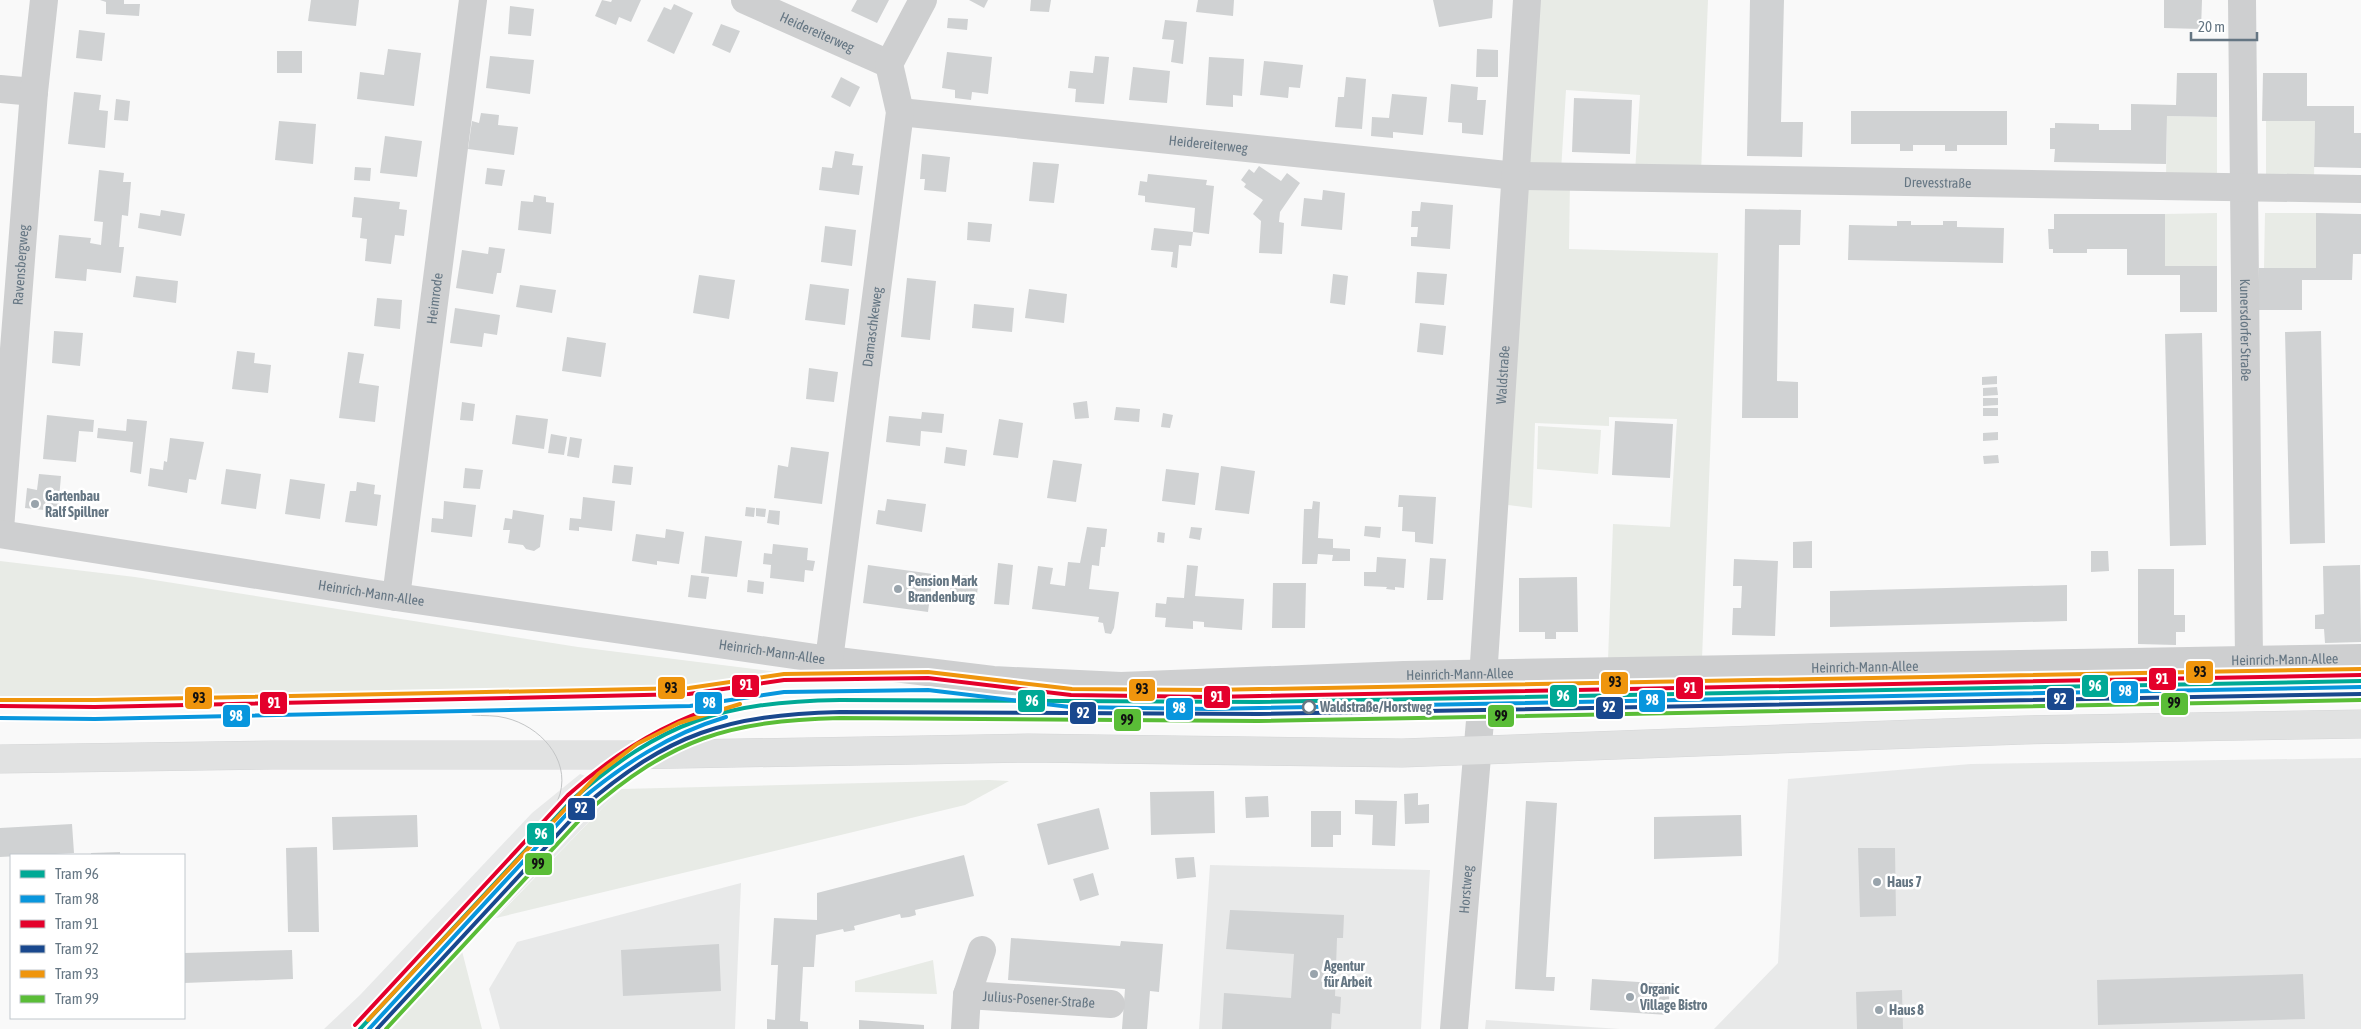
<svg xmlns="http://www.w3.org/2000/svg" width="2361" height="1029" font-family="'Asap Condensed',sans-serif">
	<style>
		.built { fill: #e8e9e9 }
		.green { fill: #e8ebe6 }
		.building { fill: #d0d2d3 }
		.lines { fill: none; stroke-linecap: round; stroke-linejoin: round }
		.major-casing { stroke: #d5d6d7; stroke-width: 29 }
		.minor { stroke: #cecfd0; stroke-width: 28 }
		.major { stroke: #e1e2e2; stroke-width: 28 }
		.tram { stroke: #c3c5c6; stroke-width: 1 }
		.tram-1-casing { stroke: #fff; stroke-width: 8 }
		.tram-2-casing { stroke: #fff; stroke-width: 8 }
		.tram-3-casing { stroke: #fff; stroke-width: 8 }
		.tram-4-casing { stroke: #fff; stroke-width: 8 }
		.tram-5-casing { stroke: #fff; stroke-width: 8 }
		.tram-6-casing { stroke: #fff; stroke-width: 8 }
		.tram-1 { stroke: #00a995; stroke-width: 4 }
		.tram-2 { stroke: #0896dd; stroke-width: 4 }
		.tram-3 { stroke: #e4002b; stroke-width: 4 }
		.tram-4 { stroke: #19488e; stroke-width: 4 }
		.tram-5 { stroke: #ef950d; stroke-width: 4 }
		.tram-6 { stroke: #5abd37; stroke-width: 4 }
		.poi-dot { fill: #99a4ac; stroke: #fff; stroke-width: 2 }
		.stop-dot { fill: #fff; stroke: #657683; stroke-width: 2.5 }
		.labels { text-anchor: middle; dominant-baseline: central; stroke-width: 5; stroke-linejoin: round; paint-order: stroke }
		.street-label { font-size: 14px; fill: #657683; stroke: #fff }
		.poi-label { font-size: 14px; font-weight: bold; fill: #657683; stroke: #fff; text-anchor: start }
		.stop-label { font-size: 14px; font-weight: bold; fill: #657683; stroke: #fff; text-anchor: start }
		.line-badge { stroke: #fff; stroke-width: 2 }
		.badge-label { font-size: 14px; text-anchor: middle; font-weight: bold; fill: #fff }
		.pale-badge-label { font-size: 14px; text-anchor: middle; font-weight: bold; fill: #111 }
	</style>
	<rect width="100%" height="100%" fill="#f9f9f9"/>
	<path class="built" d="M2361 758V1029H1714L1778 963 1788 779 1971 764Z
		M580 774 621 789 462 951 392 1029H324L360 995 532 813Z
		M1210 865 1430 870 1421 1029H1199Z
		M741 883 735 1029H500L489 989 517 942Z
		M1486 1020 1620 1029H1485Z"/>
	<path class="green" d="M1531 0H1708L1701 172H1635L1640 95 1566 90 1561 171H1518Z
		M2167 116 2217 117V177H2166Z
		M2266 121H2315L2314 179H2266Z
		M1517 179 1570 180 1569 249 1718 253 1702 659 1608 660 1613 524 1670 527 1677 419 1609 417V426L1535 423 1532 508 1500 504Z
		M2217 213V266H2165V214Z
		M2265 213H2316V268H2264Z
		M1538 426 1601 430 1598 474 1537 469Z
		M0 561 135 577 578 647 778 672 777 679 587 699H0Z
		M989 780 1009 781 965 805 496 918 621 789Z
		M462 951 482 1029H392Z
		M933 960 937 994 855 992V981Z"/>
	<path class="building" d="M100 0H124V4H140L139 16 106 14V2Z
		M311 0H359L356 26 308 21Z
		M602 0 611 2 612 0H641L631 22 619 17 616 25 595 16Z
		M857 0H889L877 23 851 11Z
		M969 0H988L984 8Z
		M1031 0H1051L1049 12 1030 11Z
		M1198 0H1234L1233 16 1196 12Z
		M1433 0H1493L1492 18 1439 27Z
		M1750 0H1784L1781 122H1803L1802 157 1747 156Z
		M2164 0H2202L2201 29 2164 28Z
		M674 4 693 13 674 54 647 41 664 7 671 10Z
		M510 6 534 9 531 36 508 34Z
		M948 18 968 19 967 30 947 28Z
		M1165 20 1187 22 1183 64 1171 62 1174 40 1162 39Z
		M721 24 740 31 730 53 712 45Z
		M79 30 105 33 102 61 76 58Z
		M388 49 421 53 414 106 357 99 360 72 384 75Z
		M1477 49 1498 50V77H1476Z
		M277 51H302V73H277Z
		M947 52 992 57 988 94 972 92 971 100 955 98V90L942 88Z
		M490 56 534 60 530 94 486 88Z
		M1095 56 1109 57 1104 104 1075 102 1076 89 1068 88 1070 71 1093 73Z
		M1209 57 1244 59 1242 96 1233 95V107L1206 105Z
		M1264 61 1303 65 1300 88 1289 87 1288 98 1260 95Z
		M1133 67 1170 71 1167 103 1129 100Z
		M2177 73H2217V117L2167 116 2166 164 2054 162 2055 149H2050V128H2055V123L2099 124V130H2131V104L2176 105Z
		M2263 73H2307V106H2354V133H2361V168L2314 167 2315 121H2262Z
		M841 77 860 87 850 107 831 97Z
		M1346 77 1366 79 1362 129 1335 127 1338 97H1344Z
		M1451 84 1478 87 1477 100H1486L1483 135 1462 133V123L1448 122Z
		M74 92 101 95 99 110 108 111 105 148 68 144Z
		M1392 94 1427 97 1423 135 1393 132V138L1371 136 1372 117 1389 118Z
		M1574 98 1632 100 1630 154 1572 152Z
		M116 99 130 101 128 121 114 120Z
		M1851 111H2007V145H1957V151H1945V145H1913V151H1900V144H1851Z
		M481 113 499 115 498 125 518 127 514 155 468 149 472 121 479 123Z
		M279 121 316 124 313 164 275 160Z
		M385 136 422 141 417 177 380 173Z
		M835 151 854 154 852 165 863 166 859 195 819 190 822 167 832 168Z
		M922 154 950 157 946 192 924 190 925 179H920Z
		M1033 162 1059 164 1054 203 1029 201Z
		M1259 166 1281 181 1287 173 1300 183 1280 212 1279 222 1284 223 1282 254 1259 253 1261 221 1253 214 1263 200 1244 187 1246 184 1241 180 1249 169 1254 173Z
		M355 167 371 168 370 181 354 180Z
		M487 168 505 170 502 186 485 184Z
		M99 170 124 173 123 182H131L128 216 122 215 119 247H124L121 273 87 269 86 281 55 278 59 235 91 238 90 243 101 245 103 222 94 221Z
		M1148 174 1207 180 1206 185 1214 186 1209 234 1193 232 1191 246 1179 245 1177 268 1171 267 1173 252 1151 250 1154 228 1193 232 1195 208 1145 202V196L1138 195 1140 181 1147 182Z
		M1323 190 1345 193 1342 230 1301 226 1304 198 1322 200Z
		M534 195 546 197V202L554 203 551 234 518 230 521 201 533 202Z
		M354 197 400 202 399 209 407 210 404 236 395 235 391 264 365 261 367 239 360 238 362 218 352 217Z
		M1421 202 1453 205 1450 249 1411 246V237H1417L1418 227H1411L1412 211H1420Z
		M1745 209 1801 210 1800 245H1779L1777 381 1798 382V418H1742Z
		M161 210 185 214 181 236 138 228 140 213 160 216Z
		M2316 213 2361 214V254H2353L2352 280H2302V310H2259V268H2316Z
		M2054 214H2165V266H2217V312H2180V275H2127V249H2087V253H2053V249H2049L2048 229H2054Z
		M1897 221H1911V225H1943V221H1957V227L2004 228 2003 263 1848 260 1849 225 1897 226Z
		M968 222 992 224 990 242 967 240Z
		M825 226 856 230 852 266 821 262Z
		M489 247 505 249 501 273H497L493 294 456 288 462 250 488 254Z
		M1417 272 1447 274 1444 305 1415 303Z
		M1333 274 1348 276 1345 305 1330 303Z
		M699 275 735 280 729 319 693 313Z
		M136 276 178 281 176 303 133 297Z
		M907 278 936 281 930 340 901 337Z
		M810 284 849 289 845 325 805 320Z
		M520 285 556 290 552 313 516 307Z
		M1029 289 1067 294 1064 323 1025 318Z
		M377 298 402 300 400 329 374 326Z
		M974 304 1014 308 1012 332 972 328Z
		M455 308 500 315 497 335 484 333 482 347 450 343Z
		M1420 323 1446 326 1443 355 1417 352Z
		M54 331 83 333 80 366 52 363Z
		M2321 331 2325 543 2290 544 2285 332Z
		M2202 333 2206 545 2170 546 2165 334Z
		M567 337 606 343 601 377 562 371Z
		M237 351 255 353 254 363 271 365 268 393 232 389Z
		M348 352 364 354 359 383 379 386 375 422 339 418Z
		M809 368 838 372 834 402 806 399Z
		M1997 376V384L1982 385V377Z
		M1997 387 1998 395 1983 396V388Z
		M1983 398H1998V405L1983 406Z
		M1087 401 1089 418 1075 419 1073 403Z
		M462 402 475 404 473 421 460 420Z
		M1116 407 1140 409 1139 422 1114 420Z
		M1983 408H1998V416H1983Z
		M922 412 944 414 942 433 921 431 920 446 886 442 889 416 921 419Z
		M1163 413 1173 415 1170 428 1161 427Z
		M47 415 94 420 93 432 79 431 76 462 43 459Z
		M516 415 548 419 544 449 512 444Z
		M127 419 147 421 141 474 130 472 133 442 97 438 98 428 126 431Z
		M999 419 1023 423 1018 458 993 455Z
		M1615 421 1673 424 1670 478 1612 475Z
		M1998 432V440L1983 441V433Z
		M551 434 567 437 564 455 548 453Z
		M570 437 582 439 579 458 567 456Z
		M170 438 204 442 196 480 189 479 187 493 148 486 150 468 163 470 164 461 167 462Z
		M791 447 829 452 822 504 774 498 778 465 788 467Z
		M946 447 967 450 965 466 944 463Z
		M1998 455 1999 463 1984 464 1983 456Z
		M1053 460 1082 464 1076 502 1047 498Z
		M614 465 633 467 631 485 612 483Z
		M1221 466 1255 471 1249 514 1215 510Z
		M465 468 483 470 480 489 463 488Z
		M226 469 261 474 256 509 221 504Z
		M1166 469 1199 473 1195 505 1162 501Z
		M39 474 61 476 58 510 47 508 48 499H46L44 510 25 508 27 488 37 490Z
		M290 479 325 484 320 519 285 514Z
		M357 482 375 485 374 494 381 495 377 526 345 522 350 491H356Z
		M1399 495 1436 497 1433 544 1415 542V532L1402 531 1403 507H1398Z
		M583 497 615 501 612 531 579 527V531L569 530 570 518 581 519Z
		M887 499 926 504 922 532 876 524 878 510 885 511Z
		M444 501 476 505 472 537 431 532 432 518 443 519Z
		M1313 501 1320 502 1318 538 1333 539V548L1350 549V561H1332L1333 555 1318 554 1317 564H1302L1304 509H1312Z
		M746 507 755 508 754 517 745 516Z
		M756 508 766 509 765 517 756 516Z
		M513 510 544 515 540 547 534 551 526 549 523 545 508 543 510 530H503L505 518 512 519Z
		M769 510 780 511 779 525 767 523Z
		M1365 526 1381 527 1380 538 1364 536Z
		M1087 527 1107 529 1105 547H1101L1099 566 1092 565 1089 589 1119 592 1114 628 1111 634 1105 633 1103 623 1098 622 1099 617 1032 609 1038 566 1053 568 1050 584 1065 586 1068 562 1080 563Z
		M1191 527 1202 528 1200 540 1189 538Z
		M666 529 684 532 679 564 657 561V565L632 561 636 534 665 538Z
		M1158 532 1165 533 1164 543 1157 542Z
		M705 536 742 541 737 577 701 573Z
		M1812 541V568H1793V542Z
		M773 544 808 548 807 560 815 561 813 571 805 570 804 582 770 578 771 565 763 564 764 553 772 554Z
		M2091 551H2108L2109 571 2091 572Z
		M1377 557 1406 559 1404 588 1395 587V590L1386 589 1387 587 1364 586V572H1376Z
		M1430 558 1446 559 1443 600H1427Z
		M1734 559 1778 561 1775 636 1732 635 1733 608H1741L1742 586H1733Z
		M998 563 1013 565 1009 605 994 604Z
		M868 565 933 574 928 612 863 603Z
		M1187 565 1198 566 1195 596 1244 599 1242 630 1204 627V622L1193 621V629L1165 627 1166 618 1155 617 1156 603 1166 604 1167 597 1184 598Z
		M2360 565 2361 642 2325 643 2324 629H2315V615L2324 614 2323 566Z
		M2138 569H2174V615H2185V632H2176V645L2138 644Z
		M952 574 979 577 976 603 949 600Z
		M691 575 709 577 706 599 688 597Z
		M1577 577 1578 632H1556V639H1545V632H1519V578Z
		M748 580 764 582 763 594 747 592Z
		M1273 583H1306L1305 628H1272Z
		M2067 585V621L1830 627V591Z
		M1214 791 1215 833 1151 835 1150 792Z
		M1418 793V805L1429 804V823L1405 824 1404 794Z
		M1268 796 1269 817 1246 818 1245 797Z
		M1355 800 1397 801 1395 846 1372 845 1373 815 1355 814Z
		M1526 801 1557 803 1546 977H1555L1554 991 1515 989Z
		M1099 808 1109 849 1048 865 1037 824Z
		M1311 811H1341V835H1333V847H1311Z
		M417 815 418 847 333 850 332 817Z
		M1741 815 1742 856 1654 859V817Z
		M72 824 74 853 0 857V828Z
		M317 847 319 932H288L286 848Z
		M1858 848H1895L1896 916 1860 917Z
		M120 852V855H91V853Z
		M964 855 974 896 915 910 916 915 909 917 901 918 900 914 854 926 855 930 844 932 843 929 816 935 814 967H803L800 1021 808 1022V1029H767V1019L775 1020 778 965H771L774 918 817 920V893Z
		M1194 857 1196 877 1177 879 1175 858Z
		M1093 873 1099 895 1080 901 1073 879Z
		M1230 910 1344 915 1343 938H1337L1335 996 1341 997 1340 1014 1332 1013 1331 1029H1222L1224 993 1291 998 1294 954 1226 949Z
		M1011 938 1120 946 1121 941 1163 944 1159 992 1150 991 1147 1029H1122L1125 989 1008 980Z
		M719 944 721 991 623 996 621 950Z
		M292 950 293 979 184 983V953Z
		M2303 974 2305 1019 2098 1025 2097 980Z
		M1592 979 1670 984 1668 1015 1590 1010Z
		M1902 990 1903 1029H1857L1856 992Z
		M859 1020 924 1025V1029H859Z"/>
	<g class="lines">
		<defs>
			<path id="major" d="M0 759 272 755H626L1028 748 1402 753 2024 730 2361 724"/>
		</defs>
		<use href="#major" class="major-casing"/>
		<g class="minor">
			<path id="s1" d="M745 0 889 64"/>
			<path id="s2" d="M2242 0 2249 660"/>
			<path d="M0 89 34 92"/>
			<path id="s3" d="M900 112 1516 176 2361 189"/>
			<path id="s4" d="M0 529 34 92 44 0"/>
			<path id="s5" d="M0 534 396 597 829 660 993 680 1121 686 1404 675 2361 658"/>
			<path id="s6" d="M396 597 473 0"/>
			<path id="s7" d="M829 660 900 112 889 64 923 0"/>
			<path id="s8" d="M967 995 1111 1004"/>
			<path d="M965 1029 967 995 982 950"/>
			<path id="s9" d="M1454 1029 1481 709 1527 0"/>
		</g>
		<use href="#major" class="major"/>
		<path class="tram" d="M472 715C483 716 496 715 506 718 539 726 570 758 560 794 554 814 540 830 529 846"/>
		<defs>
			<path id="tram-1" d="M360 1029 573 799C663 721 722 702 840 700L1258 702 2361 681"/>
			<path id="tram-2" d="M0 718 95 719 690 706 784 692 928 690 1070 707 1210 709 2361 687
				M369 1029 577 803C622 765 669 734 726 717"/>
			<path id="tram-3" d="M0 706 95 707 689 694 784 680 928 678 1071 695 1210 697 2361 675
				M355 1025 568 795C614 754 663 723 722 705"/>
			<path id="tram-4" d="M377 1029 582 808C669 733 726 715 840 712L1258 714 2361 694"/>
			<path id="tram-5" d="M0 700H95L689 688 784 674 928 672 1072 689 1210 690 2361 669
				M368 1020 598 774 637 744 679 723 740 704"/>
			<path id="tram-6" d="M386 1029 586 813C672 738 728 721 840 718L1258 721 2361 700"/>
		</defs>
		<use href="#tram-1" class="tram-1-casing"/>
		<use href="#tram-2" class="tram-2-casing"/>
		<use href="#tram-3" class="tram-3-casing"/>
		<use href="#tram-4" class="tram-4-casing"/>
		<use href="#tram-5" class="tram-5-casing"/>
		<use href="#tram-6" class="tram-6-casing"/>
		<use href="#tram-1" class="tram-1"/>
		<use href="#tram-2" class="tram-2"/>
		<use href="#tram-3" class="tram-3"/>
		<use href="#tram-4" class="tram-4"/>
		<use href="#tram-5" class="tram-5"/>
		<use href="#tram-6" class="tram-6"/>
	</g>
	<g class="poi-dot">
		<circle cx="35" cy="504" r="5"/>
		<circle cx="898" cy="589" r="5"/>
		<circle cx="1877" cy="882" r="5"/>
		<circle cx="1314" cy="974" r="5"/>
		<circle cx="1630" cy="997" r="5"/>
		<circle cx="1879" cy="1010" r="5"/>
	</g>
	<circle class="stop-dot" cx="1309" cy="707" r="6"/>
	<g class="labels">
		<g class="street-label">
			<text stroke="none"><textPath href="#s1" startOffset="79">Heidereiterweg</textPath></text>
			<text stroke="none"><textPath href="#s3" startOffset="310">Heidereiterweg</textPath></text>
			<text stroke="none"><textPath href="#s3" startOffset="1041">Drevesstraße</textPath></text>
			<text stroke="none"><textPath href="#s4" startOffset="265">Ravensbergweg</textPath></text>
			<text stroke="none"><textPath href="#s6" startOffset="301">Heimrode</textPath></text>
			<text stroke="none"><textPath href="#s7" startOffset="336">Damaschkeweg</textPath></text>
			<text stroke="none"><textPath href="#s2" startOffset="330">Kunersdorfer Straße</textPath></text>
			<text stroke="none"><textPath href="#s9" startOffset="656">Waldstraße</textPath></text>
			<text stroke="none"><textPath href="#s5" startOffset="376">Heinrich-Mann-Allee</textPath></text>
			<text stroke="none"><textPath href="#s5" startOffset="781">Heinrich-Mann-Allee</textPath></text>
			<text stroke="none"><textPath href="#s5" startOffset="2296">Heinrich-Mann-Allee</textPath></text>
			<text stroke="none"><textPath href="#s5" startOffset="1876">Heinrich-Mann-Allee</textPath></text>
			<text stroke="none"><textPath href="#s5" startOffset="1471">Heinrich-Mann-Allee</textPath></text>
			<text stroke="none"><textPath href="#s9" startOffset="140">Horstweg</textPath></text>
			<text stroke="none"><textPath href="#s8" startOffset="72">Julius-Posener-Straße</textPath></text>
		</g>
		<g class="poi-label">
			<text x="45" y="496">Gartenbau<tspan x="45" dy="16">Ralf Spillner</tspan></text>
			<text x="908" y="581">Pension Mark<tspan x="908" dy="16">Brandenburg</tspan></text>
			<text x="1887" y="882">Haus 7</text>
			<text x="1324" y="966">Agentur<tspan x="1324" dy="16">für Arbeit</tspan></text>
			<text x="1640" y="989">Organic<tspan x="1640" dy="16">Village Bistro</tspan></text>
			<text x="1889" y="1010">Haus 8</text>
		</g>
		<g class="stop-label">
			<text x="1320" y="707">Waldstraße/Horstweg</text>
		</g>
	</g>
	<g class="line-badge">
		<rect x="2185" y="660" width="29" height="24" rx="5" fill="#ef950d"/>
		<rect x="2148" y="667" width="29" height="24" rx="5" fill="#e4002b"/>
		<rect x="1600" y="671" width="29" height="24" rx="5" fill="#ef950d"/>
		<rect x="731" y="674" width="29" height="24" rx="5" fill="#e4002b"/>
		<rect x="2081" y="674" width="28" height="24" rx="5" fill="#00a995"/>
		<rect x="1675" y="676" width="29" height="24" rx="5" fill="#e4002b"/>
		<rect x="657" y="676" width="29" height="24" rx="5" fill="#ef950d"/>
		<rect x="1128" y="678" width="28" height="24" rx="5" fill="#ef950d"/>
		<rect x="2110" y="680" width="29" height="24" rx="5" fill="#0896dd"/>
		<rect x="1549" y="684" width="29" height="24" rx="5" fill="#00a995"/>
		<rect x="1203" y="685" width="28" height="24" rx="5" fill="#e4002b"/>
		<rect x="184" y="686" width="29" height="24" rx="5" fill="#ef950d"/>
		<rect x="2046" y="687" width="29" height="24" rx="5" fill="#19488e"/>
		<rect x="1638" y="689" width="28" height="24" rx="5" fill="#0896dd"/>
		<rect x="1017" y="689" width="29" height="24" rx="5" fill="#00a995"/>
		<rect x="259" y="691" width="29" height="24" rx="5" fill="#e4002b"/>
		<rect x="694" y="691" width="29" height="24" rx="5" fill="#0896dd"/>
		<rect x="2160" y="692" width="29" height="24" rx="5" fill="#5abd37"/>
		<rect x="1595" y="696" width="29" height="24" rx="5" fill="#19488e"/>
		<rect x="1165" y="697" width="29" height="24" rx="5" fill="#0896dd"/>
		<rect x="1069" y="701" width="28" height="24" rx="5" fill="#19488e"/>
		<rect x="222" y="704" width="29" height="24" rx="5" fill="#0896dd"/>
		<rect x="1487" y="704" width="28" height="24" rx="5" fill="#5abd37"/>
		<rect x="1113" y="708" width="29" height="24" rx="5" fill="#5abd37"/>
		<rect x="567" y="797" width="29" height="24" rx="5" fill="#19488e"/>
		<rect x="526" y="822" width="29" height="24" rx="5" fill="#00a995"/>
		<rect x="524" y="852" width="29" height="24" rx="5" fill="#5abd37"/>
	</g>
	<g class="badge-label">
		<text x="2162" y="684">91</text>
		<text x="746" y="690">91</text>
		<text x="2095" y="691">96</text>
		<text x="1690" y="693">91</text>
		<text x="2125" y="696">98</text>
		<text x="1563" y="701">96</text>
		<text x="1217" y="702">91</text>
		<text x="2060" y="704">92</text>
		<text x="1652" y="705">98</text>
		<text x="1032" y="706">96</text>
		<text x="274" y="708">91</text>
		<text x="709" y="708">98</text>
		<text x="1609" y="712">92</text>
		<text x="1179" y="713">98</text>
		<text x="1083" y="718">92</text>
		<text x="236" y="721">98</text>
		<text x="581" y="813">92</text>
		<text x="541" y="839">96</text>
	</g>
	<g class="pale-badge-label">
		<text x="2200" y="677">93</text>
		<text x="1615" y="687">93</text>
		<text x="671" y="693">93</text>
		<text x="1142" y="694">93</text>
		<text x="199" y="703">93</text>
		<text x="2174" y="708">99</text>
		<text x="1501" y="721">99</text>
		<text x="1127" y="725">99</text>
		<text x="538" y="869">99</text>
	</g>
	<rect x="10" y="854" width="175" height="165" fill="#ffffff" stroke="#c1c8cd"/>
	<rect x="20" y="870" width="25" height="8" fill="#00a995" stroke="#c1c8cd"/>
	<text x="55" y="879" font-size="15" fill="#657683">Tram 96</text>
	<rect x="20" y="895" width="25" height="8" fill="#0896dd" stroke="#c1c8cd"/>
	<text x="55" y="904" font-size="15" fill="#657683">Tram 98</text>
	<rect x="20" y="920" width="25" height="8" fill="#e4002b" stroke="#c1c8cd"/>
	<text x="55" y="929" font-size="15" fill="#657683">Tram 91</text>
	<rect x="20" y="945" width="25" height="8" fill="#19488e" stroke="#c1c8cd"/>
	<text x="55" y="954" font-size="15" fill="#657683">Tram 92</text>
	<rect x="20" y="970" width="25" height="8" fill="#ef950d" stroke="#c1c8cd"/>
	<text x="55" y="979" font-size="15" fill="#657683">Tram 93</text>
	<rect x="20" y="995" width="25" height="8" fill="#5abd37" stroke="#c1c8cd"/>
	<text x="55" y="1004" font-size="15" fill="#657683">Tram 99</text>
	<path d="M2191 32v8h66v-8" fill="none" stroke="#657683" stroke-width="2.5"/>
	<text x="2198" y="32" font-size="15" fill="#657683" stroke="#ffffff" stroke-width="4" paint-order="stroke">20 m</text>
</svg>
